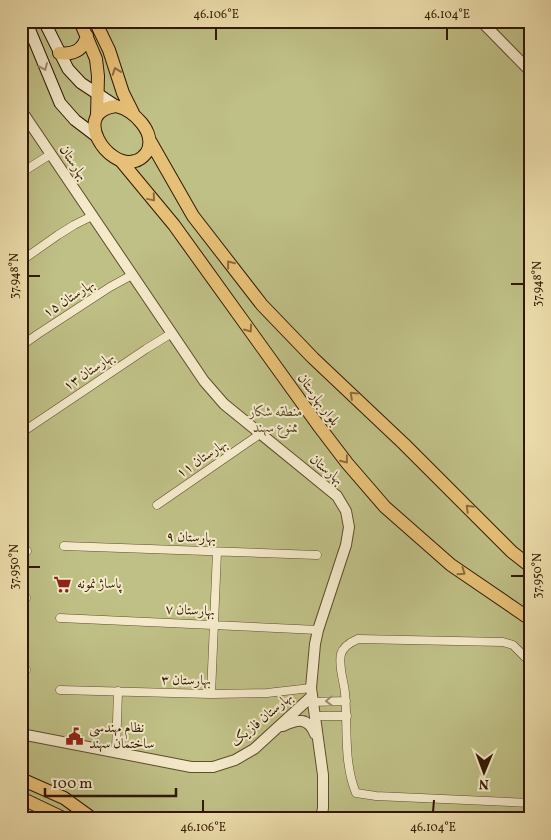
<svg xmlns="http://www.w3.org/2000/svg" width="551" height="840" font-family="Vollkorn,Amiri,serif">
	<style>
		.green { fill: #bfc086; stroke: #786c44 }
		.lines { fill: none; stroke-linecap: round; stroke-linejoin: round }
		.minor-casing { stroke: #614a2e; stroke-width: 9 }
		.tertiary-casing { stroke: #614a2e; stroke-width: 12 }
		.secondary-casing { stroke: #321803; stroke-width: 13 }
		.primary-casing { stroke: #321803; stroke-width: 14 }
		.minor { stroke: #f4eaca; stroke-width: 8 }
		.tertiary { stroke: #f4eaca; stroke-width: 10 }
		.secondary { stroke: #f4eaca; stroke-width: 11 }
		.primary { stroke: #e7c077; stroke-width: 12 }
		.oneway { stroke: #9d8c70 }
		.oneway2 { stroke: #8c6c3d }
		.ticks { fill: none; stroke: #321803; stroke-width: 2 }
		.labels { text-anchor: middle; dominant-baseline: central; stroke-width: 4; stroke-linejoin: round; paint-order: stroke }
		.street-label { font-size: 14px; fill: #321803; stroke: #f4eaca }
		.park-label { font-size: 14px; font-style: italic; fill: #5c4a2a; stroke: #f4eaca }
		.poi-label { font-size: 14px; fill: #321803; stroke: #f4eaca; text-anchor: start }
		.neatline { fill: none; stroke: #321803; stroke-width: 2 }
		.ticks-label { font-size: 12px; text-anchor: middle; fill: #321803 }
	</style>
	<rect width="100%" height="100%" fill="#eedfae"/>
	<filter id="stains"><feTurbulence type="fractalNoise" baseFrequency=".004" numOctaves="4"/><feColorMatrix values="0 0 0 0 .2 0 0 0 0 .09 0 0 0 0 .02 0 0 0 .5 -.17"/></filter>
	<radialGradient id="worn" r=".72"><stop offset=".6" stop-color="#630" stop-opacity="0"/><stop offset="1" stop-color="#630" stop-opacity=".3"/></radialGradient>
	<path class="green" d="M21 21H530V819H21Z"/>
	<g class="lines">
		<defs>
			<path id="minor" d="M21 173 51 154
				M21 261 58 235 74 225 92 216
				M21 346 38 334 110 287 132 275
				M21 433 146 349 172 333
				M157 505 260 434
				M64 546 317 555
				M21 551H27
				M21 598H26
				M60 618 318 630
				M530 662 513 645 503 642 358 639C351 642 343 647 341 654 338 666 344 681 345 693 348 725 343 762 356 793L376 796 530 803
				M21 670H26
				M60 690 211 694 267 693 311 688
				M211 694 217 552
				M312 702 346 701
				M314 716H347
				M116 752 118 691"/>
			<path id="tertiary" d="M481 21 530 71
				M21 110 204 381 224 404 337 496 346 511 349 527 346 545 318 630 315 644 311 688 323 775V808L321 819
				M283 726C298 719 308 717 315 734
				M21 734 191 767H213L235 760 254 749 312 696"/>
			<path id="secondary" d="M26 21 60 103 75 120 96 136
				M44 21 68 69 81 83 116 106"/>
			<path id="primary" d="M80 21 96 59 98 76 97 115
				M95 21 109 50 123 93 133 113
				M59 53C74 55 83 50 87 36
				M116 106C133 110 157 132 147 152 144 156 140 160 135 161 108 170 70 112 116 106Z
				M149 139 193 216 262 305 313 358 404 444 512 552 530 566
				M121 161 174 225 318 425 347 463 385 507 451 565 530 619
				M21 779 64 798 93 819
				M21 798 65 819"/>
		</defs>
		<use href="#minor" class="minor-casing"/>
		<use href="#tertiary" class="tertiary-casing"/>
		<use href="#secondary" class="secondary-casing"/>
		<use href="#primary" class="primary-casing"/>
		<use href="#minor" class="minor"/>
		<use href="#tertiary" class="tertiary"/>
		<use href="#secondary" class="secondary"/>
		<use href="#primary" class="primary"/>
	</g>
	<defs><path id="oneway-chevron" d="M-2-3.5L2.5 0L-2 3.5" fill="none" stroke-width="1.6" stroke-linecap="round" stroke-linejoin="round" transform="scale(1.25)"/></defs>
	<g class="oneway">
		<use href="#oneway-chevron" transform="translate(44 67) rotate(67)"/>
		<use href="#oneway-chevron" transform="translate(329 701) rotate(177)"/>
	</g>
	<g class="oneway2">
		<use href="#oneway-chevron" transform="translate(116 71) rotate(-109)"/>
		<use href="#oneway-chevron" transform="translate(152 198) rotate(50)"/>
		<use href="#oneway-chevron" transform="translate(230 264) rotate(-128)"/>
		<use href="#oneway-chevron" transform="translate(249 329) rotate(54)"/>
		<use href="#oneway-chevron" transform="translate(353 395) rotate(-137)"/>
		<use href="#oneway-chevron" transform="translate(345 460) rotate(51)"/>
		<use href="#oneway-chevron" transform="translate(469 508) rotate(-135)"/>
		<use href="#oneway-chevron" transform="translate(462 572) rotate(35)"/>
	</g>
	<path class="ticks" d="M216 40V28M447 40V28M28 276H40M511 284H524M28 567H40M511 576H524M203 812V800M433 812 434 800"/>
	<defs>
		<symbol id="supermarket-bare" viewBox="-9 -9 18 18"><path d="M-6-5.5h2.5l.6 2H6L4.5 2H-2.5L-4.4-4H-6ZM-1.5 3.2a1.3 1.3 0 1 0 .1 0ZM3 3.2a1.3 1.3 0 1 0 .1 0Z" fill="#8f2418" stroke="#f4eaca" stroke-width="2.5" paint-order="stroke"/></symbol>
		<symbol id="civic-bare" viewBox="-9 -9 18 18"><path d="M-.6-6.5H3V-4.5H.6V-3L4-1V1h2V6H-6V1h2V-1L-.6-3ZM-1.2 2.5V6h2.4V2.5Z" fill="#8f2418" stroke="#f4eaca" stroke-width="2.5" paint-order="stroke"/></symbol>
	</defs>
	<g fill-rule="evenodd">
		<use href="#supermarket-bare" x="50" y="572" width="25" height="25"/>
		<use href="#civic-bare" x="62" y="724" width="25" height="25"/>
	</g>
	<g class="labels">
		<g class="street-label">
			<text transform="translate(73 163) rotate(56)">بهارستان</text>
			<text transform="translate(69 299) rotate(-33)">بهارستان ۱۵</text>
			<text transform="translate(89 372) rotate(-34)">بهارستان ۱۳</text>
			<text transform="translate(318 400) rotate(54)">بلوار بهارستان</text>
			<text transform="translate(202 459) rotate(-34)">بهارستان ۱۱</text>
			<text transform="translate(326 470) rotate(40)">بهارستان</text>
			<text transform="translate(191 538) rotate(2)">بهارستان ۹</text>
			<text transform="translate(190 611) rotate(3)">بهارستان ۷</text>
			<text transform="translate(186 681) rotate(1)">بهارستان ۳</text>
			<text transform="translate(262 720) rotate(-40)">بهارستان فاز یک</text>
		</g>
		<g class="park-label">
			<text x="276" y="412">منطقه شکار<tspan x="276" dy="16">ممنوع سهند</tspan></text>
		</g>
		<g class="poi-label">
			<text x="77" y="584">پاساژ نمونه</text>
			<text x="89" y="728">نظام مهندسی<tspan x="89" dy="16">ساختمان سهند</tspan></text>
		</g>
	</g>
	<rect width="551" height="840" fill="none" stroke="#eedfae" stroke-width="55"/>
	<g transform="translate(484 772) rotate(181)" stroke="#f4eaca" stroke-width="4" paint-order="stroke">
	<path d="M0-4L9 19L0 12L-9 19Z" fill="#321803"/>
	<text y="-8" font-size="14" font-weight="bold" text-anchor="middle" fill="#321803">N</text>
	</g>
	<path d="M45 788v8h131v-8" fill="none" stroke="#321803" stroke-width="2.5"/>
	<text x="52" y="788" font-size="15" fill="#321803" stroke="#f4eaca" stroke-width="4" paint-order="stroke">100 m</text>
	<rect x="28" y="28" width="496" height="784" class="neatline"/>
	<g class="ticks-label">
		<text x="216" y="18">46.106°E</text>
		<text x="447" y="18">46.104°E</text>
		<text transform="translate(14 276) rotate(-90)" y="4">37.948°N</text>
		<text transform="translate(537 284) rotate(-90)" y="4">37.948°N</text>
		<text transform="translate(14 567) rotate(-90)" y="4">37.950°N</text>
		<text transform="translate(537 576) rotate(-90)" y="4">37.950°N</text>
		<text x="203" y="831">46.106°E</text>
		<text x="433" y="831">46.104°E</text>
	</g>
	<rect width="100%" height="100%" filter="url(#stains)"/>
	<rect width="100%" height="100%" fill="url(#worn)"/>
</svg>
